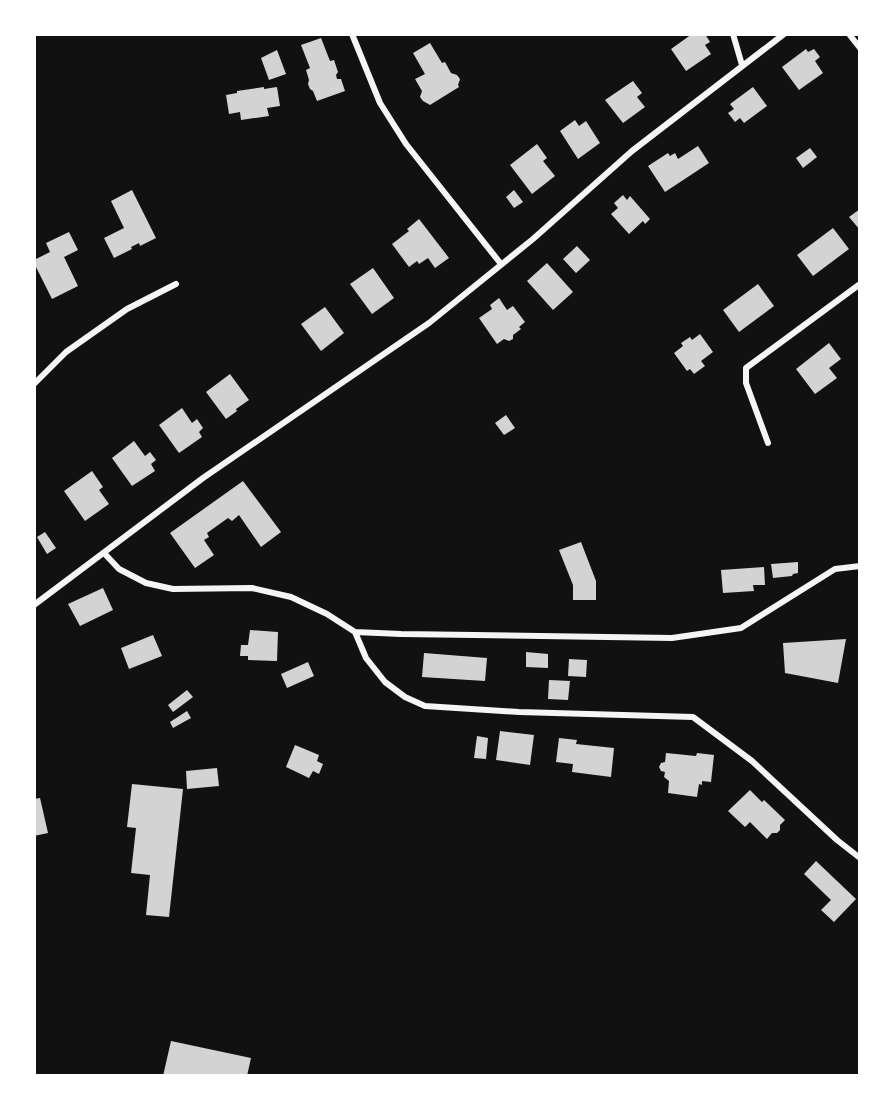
<svg xmlns="http://www.w3.org/2000/svg" width="894" height="1110" font-family="'Zilla Slab',serif">
	<style>
		.building { fill: #d3d3d3 }
		.lines { fill: none; stroke-linecap: round; stroke-linejoin: round }
		.minor { stroke: #f5f5f5; stroke-width: 6 }
	</style>
	<rect width="100%" height="100%" fill="#111"/>
	<path class="building" d="M692 34H697L699 36 705 34 710 42 705 45 711 54 686 71 671 49Z
		M321 38 330 61 334 60 338 72 336 75 337 79H341L345 91 317 101 313 91 310 89 308 84 309 80 306 70 310 68 301 45Z
		M430 43 442 63 445 62 451 73 457 75 460 79 458 85 459 87 430 105 423 101 420 97 422 91 415 79 425 74 413 53Z
		M806 49 808 52 814 49 820 57 815 61 823 73 799 90 782 67Z
		M277 50 286 74 269 80 261 58Z
		M633 81 642 93 637 97 645 107 623 123 605 100Z
		M264 87V89L277 87 280 106 267 108 269 116 241 120 240 112 229 114 226 95 237 93V91Z
		M753 87 767 106 744 123 740 118 735 122 728 113 734 109 730 104Z
		M575 120 579 126 586 121 600 143 578 159 560 131Z
		M537 144 547 158 543 161 555 176 532 194 510 165Z
		M698 146 709 163 665 192 648 166 668 153 670 156 675 153 678 159Z
		M810 148 817 157 803 168 796 158Z
		M132 190 156 238 140 246 139 243 131 247 132 249 114 258 104 238 124 228 111 201Z
		M514 190 523 202 514 208 506 197Z
		M623 195 627 200 630 196 650 219 645 224 643 221 629 234 611 214 618 208 614 203Z
		M860 209V230L849 217Z
		M419 219 449 258 435 268 428 258 419 264 417 261 409 267 392 244 409 231 407 229Z
		M833 228 849 249 813 276 797 255Z
		M69 232 78 250 64 257 78 286 52 299 34 263V260L50 252 46 243Z
		M577 246 590 260 576 273 563 259Z
		M547 263 573 292 553 310 527 281Z
		M373 268 394 298 372 314 350 284Z
		M758 284 774 306 739 332 723 310Z
		M499 298 507 310 513 306 525 322 519 327 521 329 513 335V339L509 341 504 339 497 344 479 318 492 309 490 305Z
		M325 307 344 333 321 351 301 324Z
		M700 334 713 352 701 361 705 366 694 374 690 369 687 371 674 353 683 346 681 343 690 337 692 340Z
		M829 343 841 359 829 368 837 378 815 394 796 369Z
		M230 374 249 400 236 409 237 411 226 419 206 392Z
		M182 408 192 423 197 419 203 428 199 432 202 437 179 453 159 425Z
		M506 415 515 428 504 435 495 423Z
		M134 441 145 456 150 452 156 460 151 464 155 471 132 486 112 458Z
		M92 471 103 487 99 490 109 504 85 521 64 491Z
		M243 481 281 532 261 547 239 515 232 521 228 518 207 533 209 537 204 540 214 555 195 568 170 533Z
		M45 532 56 548 47 554 37 537Z
		M581 542 596 581V600H573V585L559 550Z
		M798 562V573L793 574 792 576 773 578 771 564Z
		M764 567 765 585H753L754 591 723 593 721 570Z
		M103 588 113 610 80 626 68 604Z
		M250 630 278 632 277 661 248 660V656H240L241 645H248Z
		M153 635 162 656 129 669 121 648Z
		M846 639 838 683 785 673 783 643Z
		M526 652 548 654V668L526 667Z
		M424 653 487 658 485 681 422 677Z
		M569 659 587 660 586 677 568 676Z
		M308 662 314 676 287 688 281 674Z
		M549 680 570 681 568 700 548 699Z
		M187 690 193 697 173 712 168 705Z
		M187 711 191 718 173 728 170 722Z
		M500 731 534 735 530 765 496 760Z
		M477 736 488 738 486 759 474 758Z
		M559 738 577 740 576 744 614 748 611 777 572 772 573 764 556 762Z
		M295 745 319 755 317 761 323 764 319 774 313 771 309 778 286 767Z
		M666 753 696 756 697 753 714 755 711 782 702 781V785L699 784 697 797 668 793 669 781 664 777 665 772 661 771 659 767 661 763 665 762Z
		M217 768 219 786 187 789 186 771Z
		M132 784 183 789 169 917 146 915 150 875 131 873 136 828 127 827Z
		M750 790 762 802 764 800 785 820 780 825V830L777 833H772L767 839 750 822 745 827 728 811Z
		M40 798 48 833 34 836V799Z
		M816 861 856 899 834 922 821 910 831 900 804 874Z
		M171 1041 251 1058 247 1076H163Z"/>
	<g class="lines">
		<path class="minor" d="M352 34 380 103 406 144 501 264
			M733 34 742 65
			M849 34 860 48
			M34 384 66 352 127 309 176 284
			M768 443 746 383V368L860 284
			M104 553 119 569 146 583 173 589 252 588 291 597 327 614 355 632 366 658 385 682 405 697 425 706 519 712 693 717 752 761 837 840 860 858
			M34 605 203 478 429 323 533 239 632 151 784 34
			M355 632 401 634 672 638 741 628 835 569 860 566"/>
	</g>
	<rect width="894" height="1110" fill="none" stroke="#ffffff" stroke-width="72"/>
</svg>
